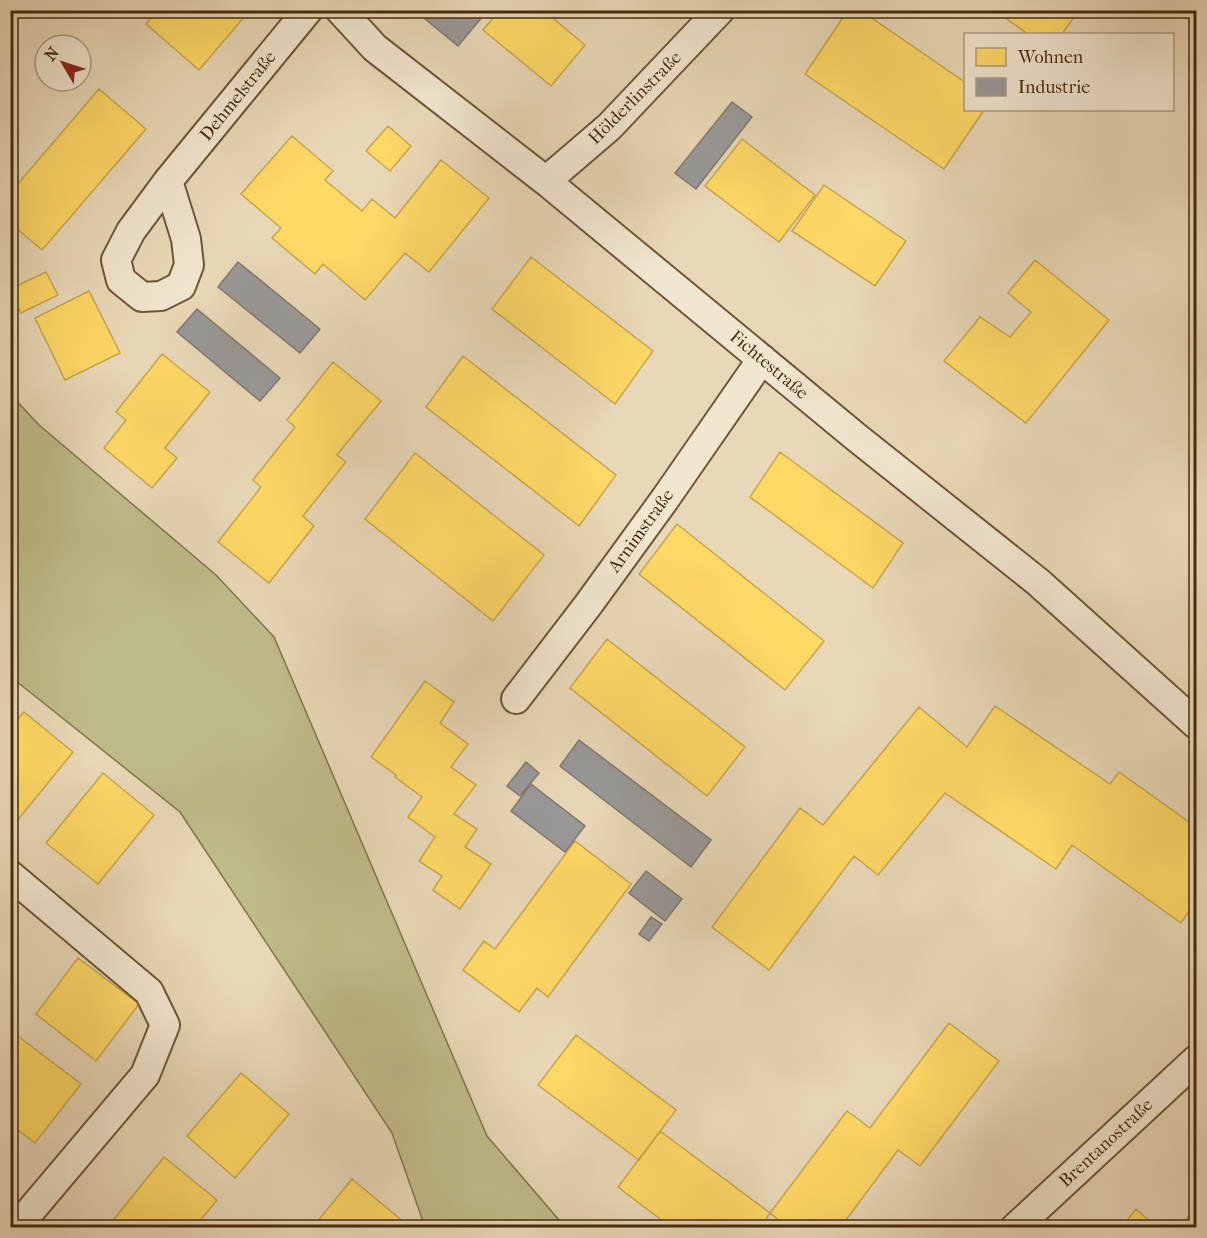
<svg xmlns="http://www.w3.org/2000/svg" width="1207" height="1238" font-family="'IM FELL French Canon',serif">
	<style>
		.green { fill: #bfbc89; stroke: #82744a; stroke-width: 1.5 }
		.homes { fill: #ffd966; stroke: #c8a54b; stroke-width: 1.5 }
		.industry { fill: #999; stroke: #80786f; stroke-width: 1.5 }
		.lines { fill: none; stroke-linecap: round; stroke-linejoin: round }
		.minor-casing { stroke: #6f5637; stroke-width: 32 }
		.minor { stroke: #f1e6d0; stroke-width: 28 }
		.labels { text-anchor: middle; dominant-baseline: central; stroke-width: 6; stroke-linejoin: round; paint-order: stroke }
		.street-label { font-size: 18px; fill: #462b0c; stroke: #f1e6d0 }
	</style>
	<rect width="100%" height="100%" fill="#e9d8b7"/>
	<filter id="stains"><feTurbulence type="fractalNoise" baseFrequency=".00333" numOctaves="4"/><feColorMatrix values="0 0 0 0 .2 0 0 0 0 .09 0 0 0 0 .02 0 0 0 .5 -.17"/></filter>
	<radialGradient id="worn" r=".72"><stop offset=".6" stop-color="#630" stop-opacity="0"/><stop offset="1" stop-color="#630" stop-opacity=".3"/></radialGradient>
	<path class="green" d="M11 395 39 425 216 575 274 637 487 1136 565 1227H425L392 1133 180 812 11 677Z"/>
	<path class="homes" d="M158 10H250L199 70 146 24Z
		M500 10H543L585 45 551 86 483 30Z
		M848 10H860L966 83V110H984L944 169 805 74Z
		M994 10H1079L1062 34H1028Z
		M99 89 146 129 42 250 10 223V193Z
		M388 126 411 146 390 171 366 151Z
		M292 136 333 171 325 180 362 211 372 199 395 218 441 160 489 198 429 272 405 253 365 300 323 264 315 274 272 238 281 228 241 194Z
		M742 139 815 195 779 242 705 186Z
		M824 185 906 241 875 286 792 231Z
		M531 257 653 351 615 404 492 309Z
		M1035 260 1109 320 1026 423 944 361 980 317 1010 337 1031 312 1008 293Z
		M46 272 58 295 21 313 10 292V289Z
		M89 291 120 353 65 380 35 318Z
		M162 354 210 392 165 448 177 458 152 488 104 448 126 420 116 412Z
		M463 356 616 475 579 526 426 407Z
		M333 362 381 401 337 455 346 462 303 516 314 526 269 583 218 542 261 487 253 480 295 427 287 420Z
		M780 452 903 543 873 588 750 497Z
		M415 453 544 555 493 621 365 519Z
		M677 524 824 641 785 690 639 574Z
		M607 639 745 747 707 796 570 688Z
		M425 681 454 702 440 723 468 744 451 767 476 785 454 814 477 829 465 847 491 864 460 909 433 890 442 876 419 861 435 837 408 817 422 797 395 777 396 775 371 757Z
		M995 706 1110 784 1119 772 1196 827V901L1181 923 1072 845 1056 869 945 793 878 875 854 856 769 970 712 927 800 808 823 825 919 707 967 747Z
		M24 712 73 752 17 821 10 816V728Z
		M103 773 154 815 98 884 46 843Z
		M575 841 631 884 548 997 537 988 519 1012 463 970 484 941 495 949Z
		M78 958 139 1004 96 1061 36 1014Z
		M949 1023 999 1061 920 1166 898 1150 840 1228H789L770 1213 847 1111 870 1128Z
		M15 1034 81 1084 35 1143 10 1124V1039Z
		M576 1035 676 1110 639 1160 538 1085Z
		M241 1073 289 1114 235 1178 187 1136Z
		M660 1131 770 1213 760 1228H672L618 1187Z
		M164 1157 217 1200 194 1228H115L110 1224Z
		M352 1179 411 1228H312Z
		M1196 1206V1228H1180Z
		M1136 1209 1157 1228H1121Z"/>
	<path class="industry" d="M432 10H488L458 46 425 19Z
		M732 102 752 117 696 189 675 173Z
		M238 262 320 329 300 353 218 287Z
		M197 309 280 378 260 401 177 332Z
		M579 740 711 840 691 867 560 766Z
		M526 762 539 773 520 796 507 786Z
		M531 784 585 826 565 852 511 811Z
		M646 871 682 899 665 921 629 893Z
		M651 917 662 924 649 941 639 934Z"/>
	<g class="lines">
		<defs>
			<path id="minor" d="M340 10 375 48 546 181 856 437 1038 582 1196 724
				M168 181 186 239 189 265 181 286 161 296 142 297 121 280 116 260 131 231 168 181 308 10
				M546 181 609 127 720 10
				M516 699 588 605 665 499 762 359
				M10 875 149 992 165 1025 145 1075 16 1228
				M1015 1228 1196 1060"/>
		</defs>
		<use href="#minor" class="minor-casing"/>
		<use href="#minor" class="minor"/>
	</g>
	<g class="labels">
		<g class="street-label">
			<text transform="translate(238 96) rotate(-51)">Dehmelstraße</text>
			<text transform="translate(635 98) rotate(-45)">Hölderlinstraße</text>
			<text transform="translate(769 365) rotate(40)">Fichtestraße</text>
			<text transform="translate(641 531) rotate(-54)">Arnimstraße</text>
			<text transform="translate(1106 1143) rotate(-43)">Brentanostraße</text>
		</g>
	</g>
	<rect width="1207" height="1238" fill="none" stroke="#e9d8b7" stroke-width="36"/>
	<rect x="12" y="12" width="1183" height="1214" fill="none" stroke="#462b0c" stroke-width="3"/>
	<rect x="18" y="18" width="1171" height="1202" fill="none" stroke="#462b0c" stroke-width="1.5"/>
	<rect x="964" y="33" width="210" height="78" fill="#f1e6d0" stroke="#ad9b82" stroke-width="1.5"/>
	<rect x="976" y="48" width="30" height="18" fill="#ffd966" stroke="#ad9b82" stroke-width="1.5"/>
	<text x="1018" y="63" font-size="18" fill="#462b0c">Wohnen</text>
	<rect x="976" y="78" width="30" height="18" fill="#999999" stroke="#ad9b82" stroke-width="1.5"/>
	<text x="1018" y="93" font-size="18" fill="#462b0c">Industrie</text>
	<g transform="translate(63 63) rotate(309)"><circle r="28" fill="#f1e6d0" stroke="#ad9b82" stroke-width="1.5"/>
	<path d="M0-4.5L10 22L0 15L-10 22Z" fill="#8f2418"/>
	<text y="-9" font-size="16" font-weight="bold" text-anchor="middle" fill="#462b0c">N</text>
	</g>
	<rect width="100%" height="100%" filter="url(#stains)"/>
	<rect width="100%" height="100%" fill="url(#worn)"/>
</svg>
